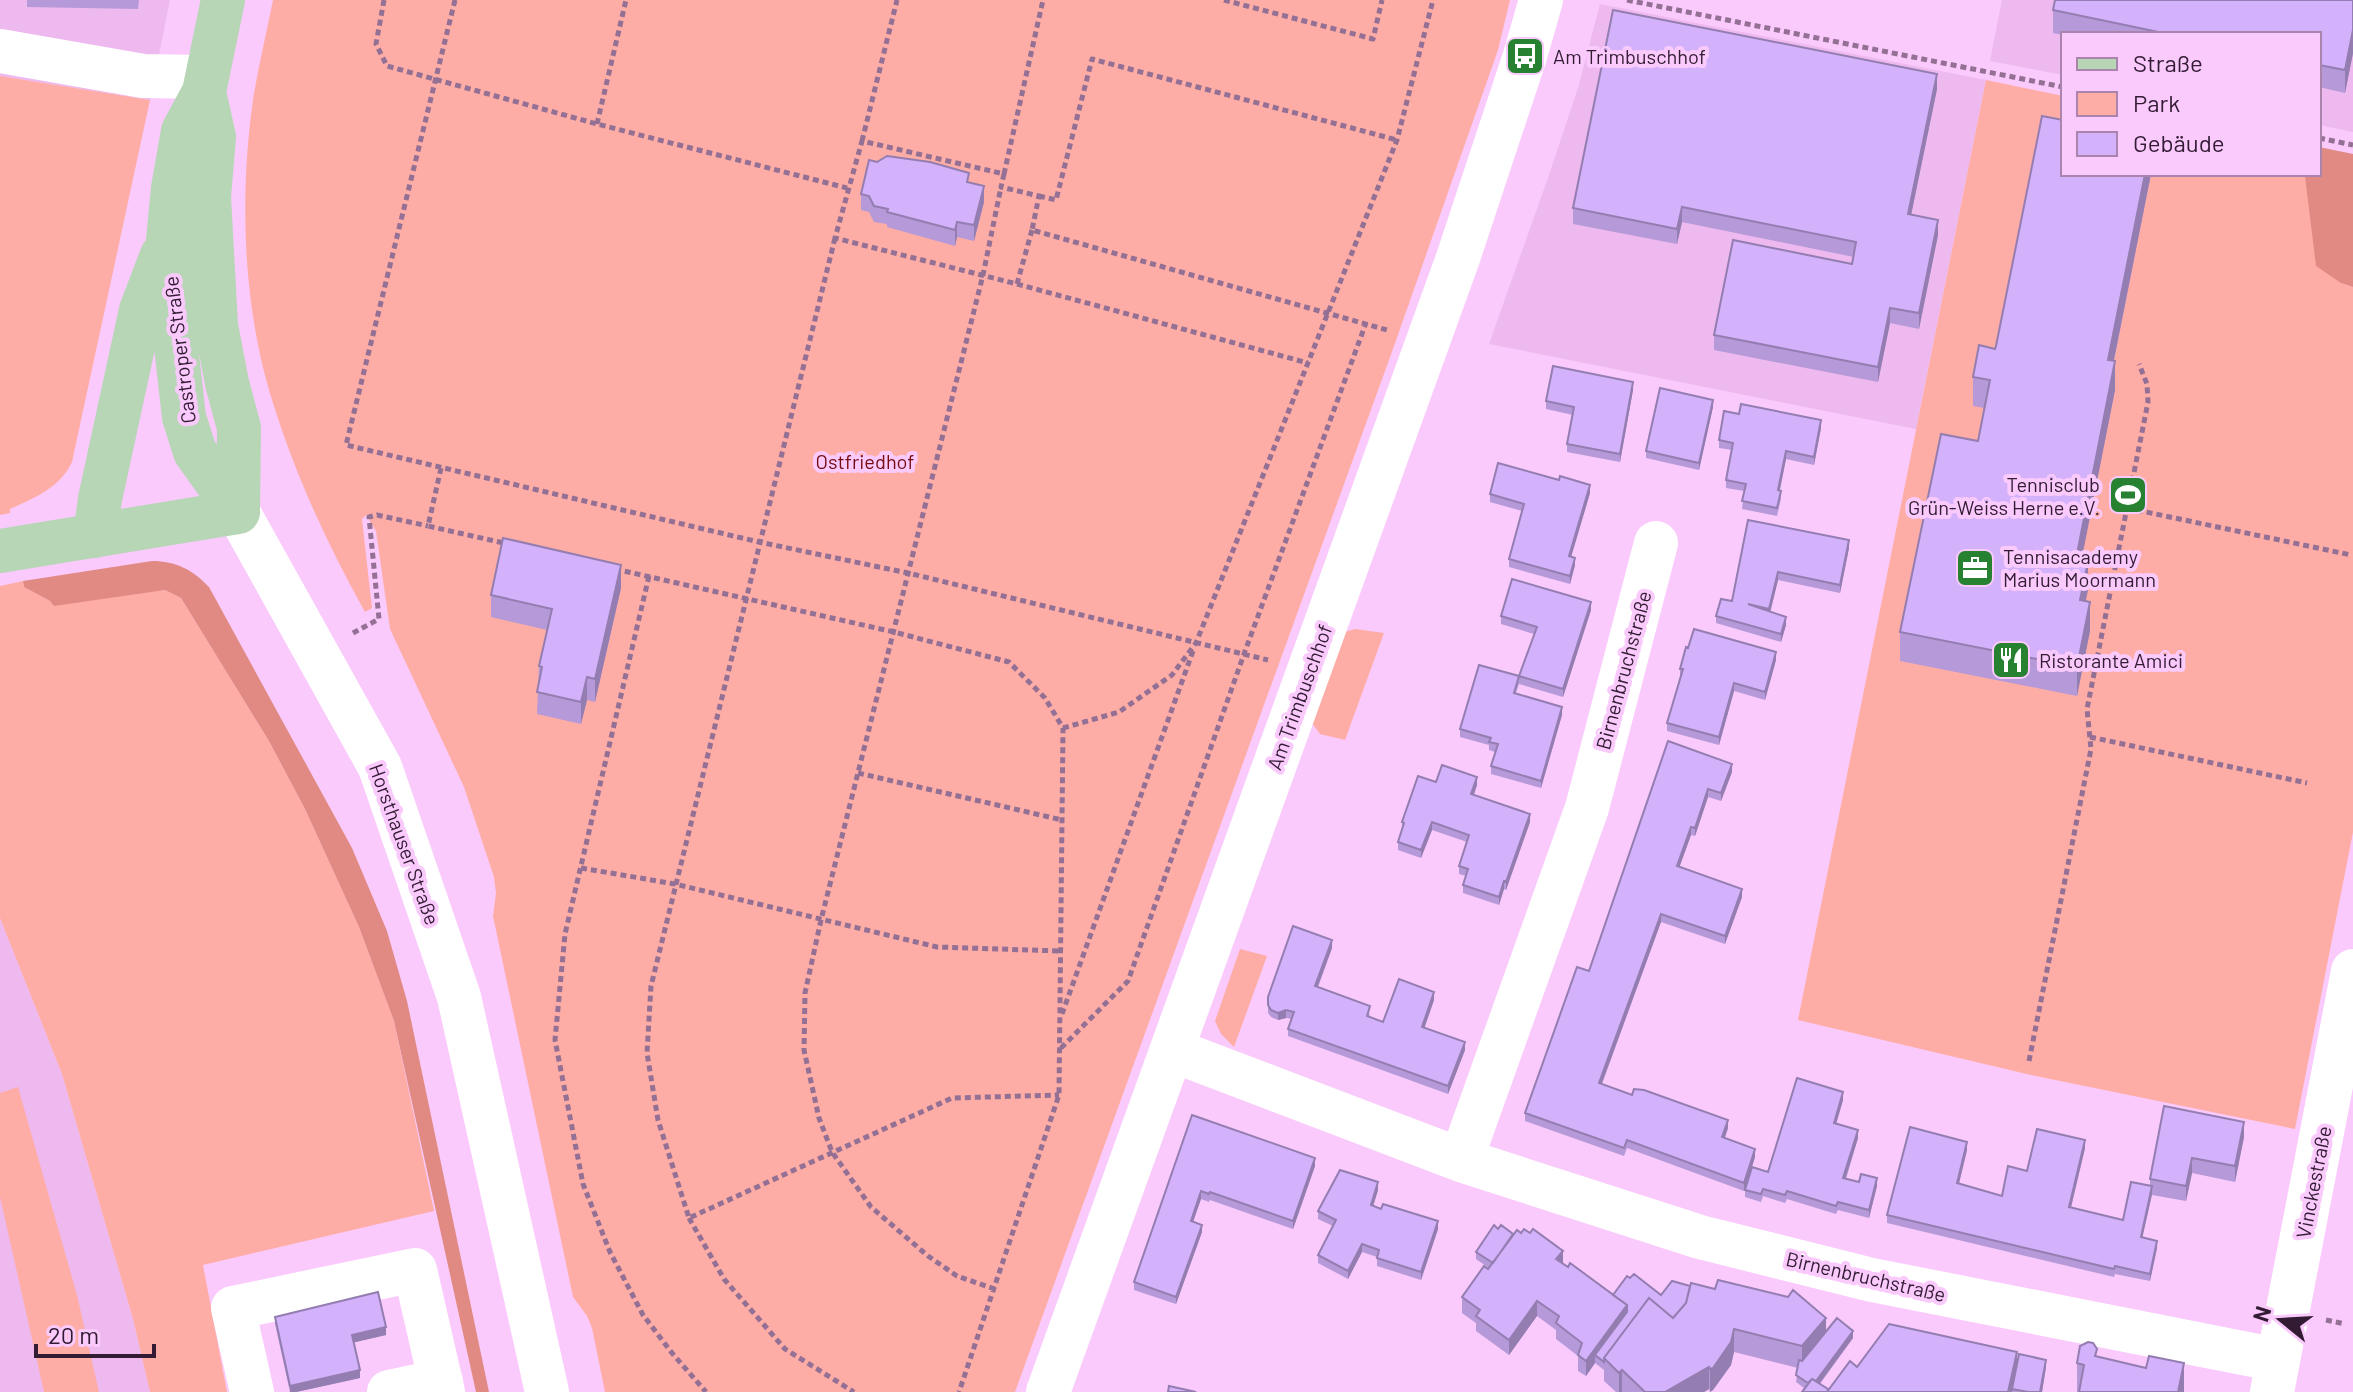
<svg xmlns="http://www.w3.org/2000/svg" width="2353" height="1392" font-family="Barlow,sans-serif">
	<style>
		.built { fill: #edb9ef }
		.green { fill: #feada6 }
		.forest { fill: #e08a83 }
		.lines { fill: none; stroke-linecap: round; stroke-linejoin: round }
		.path { stroke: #937094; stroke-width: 5; stroke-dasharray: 6 4; stroke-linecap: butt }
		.minor { stroke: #fff; stroke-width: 44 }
		.major { stroke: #b6d6b6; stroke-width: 44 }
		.wall { fill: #b599d8 }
		.shaded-wall { fill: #947db0 }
		.building { fill: #d3b2fb; stroke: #947db0; stroke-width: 2 }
		.labels { text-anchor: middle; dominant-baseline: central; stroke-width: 8; stroke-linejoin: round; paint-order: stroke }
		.poi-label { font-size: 20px; fill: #321b33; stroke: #facafc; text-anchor: start }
		.street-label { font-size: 20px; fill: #321b33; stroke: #facafc }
		.park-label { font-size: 20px; fill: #750c13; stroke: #facafc }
	</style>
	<rect width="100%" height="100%" fill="#facafc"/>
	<path class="built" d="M0 0H170L150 100 0 76Z
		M2002 0H2353V132L2319 125V34H2063V75L1990 61Z
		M1600 4 1986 80 1916 429 1489 344 1549 175 1578 88Z
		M0 918 62 1074 133 1319 150 1392H0Z"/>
	<path class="green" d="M273 0H1510L1498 50 1393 349 1015 1392H605L592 1328 587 1316 573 1297 493 916 496 893 494 877 464 787 390 629 376 531 366 515 362 519 372 608 365 612C326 542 292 468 269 390 243 300 240 199 252 107 257 71 266 36 273 0Z
		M0 76 150 100 72 462C60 488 34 498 10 509V513L0 515Z
		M1986 80 2063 96V174H2306L2341 283 2353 287V832L2295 1129 2031 1075 1798 1020Z
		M23 581 24 587 50 601 165 590 181 598 269 741 305 809 359 927 394 1021 434 1211 203 1265 227 1392H150L133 1319 62 1074 0 918V586Z
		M1355 629 1384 633 1345 740 1320 734 1312 723 1345 632Z
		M1240 949 1267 956 1234 1047 1221 1034 1215 1021Z
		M18 1087 77 1295 99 1392H44L0 1197V1093Z"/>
	<path class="forest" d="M2319 147 2353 154V287L2341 283 2316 266 2305 176 2306 174H2319Z
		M152 561C176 561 193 570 209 587L352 848 387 931 407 1001 489 1392H476L394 1021 359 927 305 809 269 741 181 598 165 590 54 606 50 601 24 587 23 581Z"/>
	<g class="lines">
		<path class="path" d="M384 0 376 44 387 66 597 124 847 188
			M455 0 346 445 759 542 908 573 1268 660
			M1224 0 1373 39 1382 0
			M1627 0 2063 87
			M597 124 626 0
			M2319 138 2353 145
			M862 141 897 0
			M1004 174 1043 0
			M1039 196 1056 200 1092 59 1397 140
			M1032 230 1017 284 835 238 862 141 1004 174 1001 187 1039 196 1032 230 1387 330
			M835 238 651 986 647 1053 658 1120 689 1218 952 1098 1059 1095
			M1017 284 1308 363
			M441 468 428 526 508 544
			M2127 508 2351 555
			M615 569 894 632 1009 662 1045 698 1063 728 1059 1095 959 1392
			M649 576 565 934 555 1040 583 1184 610 1252 643 1315 672 1353 706 1392
			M353 633 379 619 369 517 377 515 428 526
			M1063 728 1119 712 1172 675 1196 643 1397 140 1433 0
			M2090 737 2307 783
			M858 773 1062 820
			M581 868 675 884 937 947 1060 951
			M1062 1014 1193 651
			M1061 1048 1128 981 1244 654 1366 323
			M2029 1061 2091 749 2087 709 2148 402 2147 384 2139 364
			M689 1218 724 1279 785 1349 854 1392
			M995 1289 957 1276 928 1256 871 1207 832 1152 819 1118 804 1050 805 993 821 920 983 275 1001 187
			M2326 1320 2345 1324"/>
		<path class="minor" d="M0 51 143 76 207 77
			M238 512 380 767 459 997 547 1392
			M1172 1050 1461 1160 1700 1237 1872 1280 2278 1360
			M1461 1160 1587 808 1656 543
			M252 1392 233 1308 415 1270 443 1392
			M389 1392 441 1381
			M1048 1392 1458 258 1525 56 1541 0
			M2272 1392 2353 971"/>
		<path class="major" d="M223 0 204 92 183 131 173 188 168 240 172 311 184 417 195 452 238 512
			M204 92 214 137 209 197 216 325 227 383 239 428 238 512
			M95 536 100 499 141 310 162 255
			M0 551 238 512"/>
	</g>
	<path class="wall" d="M27 0H139L138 9 27 7Z
		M2353 0V53L2345 93 2319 87V34H2063V35L2053 33V10Z
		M1937 89 1911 215 1938 235 1919 329 1890 323 1878 382 1714 350V335L1852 264 1854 257 1682 222 1677 244 1573 224V208Z
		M2151 174 2114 361 2115 390 2081 560 2088 590 2085 601 2090 631 2077 696 1900 661V632L1978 441 1984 408 1973 406V377L1995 349Z
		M969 182 984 202 974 241 957 237 955 246 887 227V224L874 222 869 212 861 210V194Z
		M1633 390 1620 462 1567 452V444L1573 415 1546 409V401Z
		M1713 407 1699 470 1646 458V451Z
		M1821 428 1814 465 1786 459 1780 490 1781 499 1777 516 1742 509 1744 491 1726 488V480L1732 450 1719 448V440Z
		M1590 493 1571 557 1575 565 1570 584 1509 567V559L1522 511 1490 502V494Z
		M1748 520 1849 548 1840 593 1778 580 1770 612 1786 625 1781 642 1716 623V616L1732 601Z
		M621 588 595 702 587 700 581 724 537 714 539 666 547 630 491 617V595Z
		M1591 610 1563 697 1519 684 1516 693 1562 715 1541 788 1491 774V766L1495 752 1489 750V745L1460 737V729L1519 676 1534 634 1501 624V616Z
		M1776 660 1765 700 1734 691 1719 745 1667 731V723L1680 677V669Z
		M1668 741 1732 772 1721 801 1708 797 1695 836 1691 835 1679 867 1742 897 1725 944 1661 922 1602 1084 1728 1128 1725 1138 1755 1157 1752 1167 1768 1172 1843 1100 1836 1124 1858 1138 1846 1179 1877 1186 1869 1218 1838 1210 1836 1214 1787 1199 1785 1203 1763 1196 1761 1202 1745 1197V1190L1750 1172 1744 1191 1627 1148 1624 1156 1525 1121V1113L1589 971Z
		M1436 782 1477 785 1474 795 1530 822 1506 890 1504 889 1499 905 1463 893V885L1466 876 1459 874V866L1467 842 1432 830 1421 858 1398 850V842L1402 830V822Z
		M1332 948 1318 987 1370 1014 1369 1016 1383 1022 1434 1000 1424 1028 1465 1050 1448 1094 1288 1036V1029L1292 1019 1286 1018 1278 1020 1271 1017 1268 1013V997Z
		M2164 1106 2244 1137 2235 1182 2192 1173 2186 1201 2152 1195 2142 1237 2157 1248 2150 1281 2115 1274 2114 1277 1887 1223V1215L1967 1150 1959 1184 2002 1196 2027 1171 2085 1148 2071 1208 2123 1220 2150 1186V1179Z
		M1192 1115 1315 1166 1293 1229 1210 1200 1209 1202 1201 1199 1193 1221 1202 1232 1176 1304 1134 1290V1282Z
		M1378 1190 1373 1206 1438 1229 1421 1280 1377 1266V1257L1362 1252 1348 1279 1318 1263V1255L1333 1226 1318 1219V1211Z
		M1498 1229 1513 1234 1613 1295H1661L1826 1331 1853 1338 1820 1384 1828 1389 1857 1367 2017 1365 2046 1367 2042 1392H1802L1804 1388 1796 1382 1798 1368 1734 1352 1731 1365 1713 1390 1710 1392 1709 1389 1704 1392H1616L1604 1381V1370L1595 1363 1586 1376 1578 1371V1356L1556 1339V1330L1537 1316 1509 1355 1476 1331V1323L1462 1313V1297L1489 1268 1476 1259V1252Z
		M275 1317 386 1335 353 1342 360 1378 296 1392H290L275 1324Z
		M2097 1357 2184 1392H2077V1363Z"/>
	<path class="shaded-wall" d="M2353 30V53L2345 93V70Z
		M1937 74V89L1908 230V214Z
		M2145 174H2151L2108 389V360Z
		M984 186V202L974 241V225Z
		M1682 207V222L1677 244V229Z
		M1938 220V235L1919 329V313Z
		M957 222V237L955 246V230Z
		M1890 308V323L1878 382V367Z
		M2115 361V390L2076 588V559Z
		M1633 382V390L1620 462V454Z
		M1713 400V407L1699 470V463Z
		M1821 420V428L1814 465V457Z
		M1786 451V459L1778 498V490Z
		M1590 485V493L1569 564V556Z
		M1849 540V548L1840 593V585Z
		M1575 558V565L1570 584V576Z
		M2088 562V590L2080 629V600Z
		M621 565V588L595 702V679Z
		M1778 572V580L1769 617V609Z
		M1591 602V610L1563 697V689Z
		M2090 602V631L2077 696V667Z
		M1786 617V625L1781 642V634Z
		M1776 652V660L1765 700V692Z
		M587 677V700L581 724V702Z
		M1734 683V691L1719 745V737Z
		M1562 707V715L1541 788V781Z
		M1732 764V772L1721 801V793Z
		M1477 777V785L1471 802V794Z
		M1708 789V797L1695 836V828Z
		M1530 814V822L1506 890V882Z
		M1432 822V830L1421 858V850Z
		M1691 827V835L1677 874V866Z
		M1504 881V889L1499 905V897Z
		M1742 889V897L1725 944V936Z
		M1661 914V922L1599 1091V1083Z
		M1332 940V948L1315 994V986Z
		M1434 992V1000L1422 1035V1027Z
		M1286 1010V1018L1278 1020V1013Z
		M1465 1042V1050L1448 1094V1086Z
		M1843 1092V1100L1834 1131V1123Z
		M1728 1120V1128L1722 1145V1137Z
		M2244 1122V1137L2235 1182V1166Z
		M1858 1130V1138L1843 1186V1178Z
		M2085 1140V1148L2069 1215V1207Z
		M1967 1142V1150L1957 1191V1183Z
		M1755 1149V1157L1744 1191V1183Z
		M1315 1158V1166L1293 1229V1221Z
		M2192 1158V1173L2186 1201V1186Z
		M1877 1178V1186L1869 1218V1210Z
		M1378 1182V1190L1371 1213V1205Z
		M2152 1186V1194L2141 1244V1237Z
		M1201 1191V1199L1191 1228V1221Z
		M1438 1221V1229L1421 1280V1272Z
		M1202 1225V1232L1176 1304V1297Z
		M2157 1241V1248L2150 1281V1274Z
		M1362 1244V1252L1348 1279V1271Z
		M1563 1251V1266L1556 1259Z
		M1537 1301V1316L1509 1355V1340Z
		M1627 1305V1320L1595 1355V1363L1586 1376V1361Z
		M1826 1318V1340L1802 1369V1346Z
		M386 1327V1335L352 1343V1335Z
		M1734 1329V1352L1731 1365 1713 1390 1710 1392V1369Z
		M1853 1331V1338L1813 1392 1812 1386Z
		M2017 1352V1375L2012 1392H2008Z
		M2046 1360V1367L2042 1392H2040Z
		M2184 1363V1392H2178Z
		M1709 1367V1389L1704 1392H1665Z
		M360 1370V1378L296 1392H290V1386Z
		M1622 1370V1392H1619V1373Z"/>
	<path class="building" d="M2055 0H2353V30L2345 70 2319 65V34H2168L2053 10Z
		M1613 10 1937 74 1908 214 1938 220 1919 313 1890 308 1878 367 1714 335 1733 240 1852 264 1856 242 1682 207 1677 229 1573 208Z
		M2042 116 2063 120V174H2145L2108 360 2115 361 2076 559 2088 562 2080 600 2090 602 2077 667 1900 632 1941 434 1978 441 1990 380 1973 377 1979 345 1995 349 1996 346Z
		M887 156 930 162 969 173 967 182 984 186 974 225 957 222 955 230 887 212 888 209 874 206 869 196 861 194 869 160 877 162Z
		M1553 366 1633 382 1620 454 1567 444 1574 407 1546 401Z
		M1660 388 1713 400 1699 463 1646 451Z
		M1741 404 1821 420 1814 457 1786 451 1778 490 1781 491 1777 508 1742 501 1746 484 1726 480 1733 443 1719 440 1724 411 1739 414Z
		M1498 463 1559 480 1560 476 1590 485 1569 556 1575 558 1570 576 1509 559 1524 504 1490 494Z
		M1748 520 1849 540 1840 585 1778 572 1769 609 1748 604 1786 617 1781 634 1716 616 1721 599 1732 601Z
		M503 538 621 565 595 679 587 677 581 702 537 692 542 667 539 666 552 609 491 595Z
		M1512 579 1591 602 1563 689 1519 676 1537 627 1501 616Z
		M1694 629 1776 652 1765 692 1734 683 1719 737 1667 723 1683 669H1680L1686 647 1688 648Z
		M1479 665 1519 676 1514 693 1562 707 1541 781 1491 766 1498 744 1489 742 1491 738 1460 729Z
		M1668 741 1732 764 1721 793 1708 789 1695 828 1691 827 1677 866 1742 889 1725 936 1661 914 1599 1083 1632 1095 1634 1089 1644 1090 1728 1120 1722 1137 1755 1149 1744 1183 1627 1140 1624 1148 1525 1113 1577 967 1589 971Z
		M1442 765 1477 777 1471 794 1530 814 1506 882 1504 881 1499 897 1463 885 1468 869 1459 866 1469 835 1432 822 1421 850 1398 842 1404 823 1402 822 1418 776 1436 782Z
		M1293 926 1332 940 1315 986 1370 1006 1367 1016 1383 1022 1399 979 1434 992 1422 1027 1465 1042 1448 1086 1288 1029 1294 1012 1286 1010 1278 1013 1271 1010 1268 1005V997Z
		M1797 1078 1843 1092 1834 1123 1858 1130 1843 1178 1859 1182 1861 1174 1877 1178 1869 1210 1838 1202 1836 1206 1787 1191 1785 1195 1763 1189 1761 1194 1745 1190 1752 1167 1768 1172Z
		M2164 1106 2244 1122 2235 1166 2192 1158 2186 1186 2150 1179Z
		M1192 1115 1315 1158 1293 1221 1210 1192 1209 1194 1201 1191 1191 1221 1202 1225 1176 1297 1134 1282Z
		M1910 1127 1967 1142 1957 1183 2002 1196 2008 1166 2027 1171 2037 1129 2085 1140 2069 1207 2123 1220 2131 1182 2152 1186 2141 1237 2157 1241 2150 1274 2115 1266 2114 1269 1887 1215Z
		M1340 1170 1378 1182 1371 1205 1381 1209 1383 1204 1438 1221 1421 1272 1377 1258 1379 1250 1362 1244 1348 1271 1318 1255 1336 1220 1318 1211Z
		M1494 1225 1498 1229 1501 1225 1513 1234 1493 1263 1476 1252Z
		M1524 1229 1530 1233 1533 1229 1563 1251 1556 1259 1568 1267 1570 1263 1627 1305 1586 1361 1578 1355 1582 1343 1556 1323 1559 1316 1537 1301 1509 1340 1476 1316 1480 1310 1462 1297 1484 1266 1488 1269 1517 1230 1521 1233Z
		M1634 1274 1661 1295 1672 1281 1690 1286 1686 1303 1673 1318 1649 1298 1604 1358V1362L1595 1355 1627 1312V1305L1613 1295 1627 1276 1630 1278Z
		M1718 1280 1788 1297 1793 1290 1826 1318 1802 1346 1734 1329 1731 1342 1713 1368 1710 1369 1709 1367 1665 1392H1645L1622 1370 1619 1373 1604 1358 1649 1298 1673 1318 1686 1303 1691 1283 1715 1289Z
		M378 1292 386 1327 352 1335 360 1370 290 1386 275 1317Z
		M1837 1318 1853 1331 1816 1381 1812 1379 1808 1383 1796 1375 1799 1360 1802 1361Z
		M1889 1324 2017 1352 2008 1392H1827L1850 1361 1857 1367Z
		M2088 1342 2093 1343 2097 1349 2095 1356 2146 1368 2149 1356 2184 1363 2178 1392H2079L2084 1365 2077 1363 2080 1346Z
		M2019 1354 2046 1360 2040 1392H2028L2012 1389Z
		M1812 1379 1828 1389 1827 1392H1802Z
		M1169 1386 1196 1392H1168Z"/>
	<defs>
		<symbol id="bus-square" viewBox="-11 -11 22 22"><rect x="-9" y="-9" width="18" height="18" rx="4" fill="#268131" stroke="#facafc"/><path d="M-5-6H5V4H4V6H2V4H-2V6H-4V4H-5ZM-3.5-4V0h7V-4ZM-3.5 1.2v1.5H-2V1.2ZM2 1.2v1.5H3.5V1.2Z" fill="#fff"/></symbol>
		<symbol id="stadium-square" viewBox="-11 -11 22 22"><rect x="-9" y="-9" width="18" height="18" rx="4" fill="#268131" stroke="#facafc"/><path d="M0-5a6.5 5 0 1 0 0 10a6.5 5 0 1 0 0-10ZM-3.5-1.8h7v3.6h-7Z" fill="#fff"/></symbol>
		<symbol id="office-square" viewBox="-11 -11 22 22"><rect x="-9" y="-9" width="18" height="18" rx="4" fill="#268131" stroke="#facafc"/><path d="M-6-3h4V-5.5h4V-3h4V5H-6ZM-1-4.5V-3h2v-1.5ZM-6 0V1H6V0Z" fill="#fff"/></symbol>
		<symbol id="restaurant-square" viewBox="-11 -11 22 22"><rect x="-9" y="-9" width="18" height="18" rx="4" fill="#268131" stroke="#facafc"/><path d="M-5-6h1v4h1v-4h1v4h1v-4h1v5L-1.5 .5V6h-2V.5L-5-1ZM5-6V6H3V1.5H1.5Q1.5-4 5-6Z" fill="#fff"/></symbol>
	</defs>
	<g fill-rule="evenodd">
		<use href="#bus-square" x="1503" y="34" width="44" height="44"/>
		<use href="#stadium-square" x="2106" y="473" width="44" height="44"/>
		<use href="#office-square" x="1953" y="546" width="44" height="44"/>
		<use href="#restaurant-square" x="1989" y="638" width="44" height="44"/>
	</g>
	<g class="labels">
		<g class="poi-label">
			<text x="1553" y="56">Am Trimbuschhof</text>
			<text x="2100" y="484" text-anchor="end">Tennisclub<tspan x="2100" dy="23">Grün-Weiss Herne e.V.</tspan></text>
			<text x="2003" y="556">Tennisacademy<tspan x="2003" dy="23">Marius Moormann</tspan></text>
			<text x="2039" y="660">Ristorante Amici</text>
		</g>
		<g class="street-label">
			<text transform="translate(179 350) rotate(-97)">Castroper Straße</text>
			<text transform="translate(1623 670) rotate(-75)">Birnenbruchstraße</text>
			<text transform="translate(1299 697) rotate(-70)">Am Trimbuschhof</text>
			<text transform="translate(405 844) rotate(70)">Horsthauser Straße</text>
			<text transform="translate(2313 1182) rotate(-79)">Vinckestraße</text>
			<text transform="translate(1866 1276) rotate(13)">Birnenbruchstraße</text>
		</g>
		<g class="park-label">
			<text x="865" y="461">Ostfriedhof</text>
		</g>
	</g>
	<rect x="2061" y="32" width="260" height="144" fill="#facafc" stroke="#aa84ac" stroke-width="2"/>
	<rect x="2077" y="58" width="40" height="12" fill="#b6d6b6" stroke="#aa84ac" stroke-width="2"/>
	<text x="2133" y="72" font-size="24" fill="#321b33">Straße</text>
	<rect x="2077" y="92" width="40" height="24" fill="#feada6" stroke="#aa84ac" stroke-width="2"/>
	<text x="2133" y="112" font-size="24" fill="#321b33">Park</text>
	<rect x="2077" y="132" width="40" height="24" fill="#d3b2fb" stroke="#aa84ac" stroke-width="2"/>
	<text x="2133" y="152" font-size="24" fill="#321b33">Gebäude</text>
	<g transform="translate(2281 1320) rotate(288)" stroke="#facafc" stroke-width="6" paint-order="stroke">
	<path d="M0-6L14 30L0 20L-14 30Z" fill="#321b33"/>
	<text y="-12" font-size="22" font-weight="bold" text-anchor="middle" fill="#321b33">N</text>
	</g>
	<path d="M36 1344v12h118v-12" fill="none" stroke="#321b33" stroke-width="4"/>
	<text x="48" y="1344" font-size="24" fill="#321b33" stroke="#facafc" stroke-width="6" paint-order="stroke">20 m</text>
</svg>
